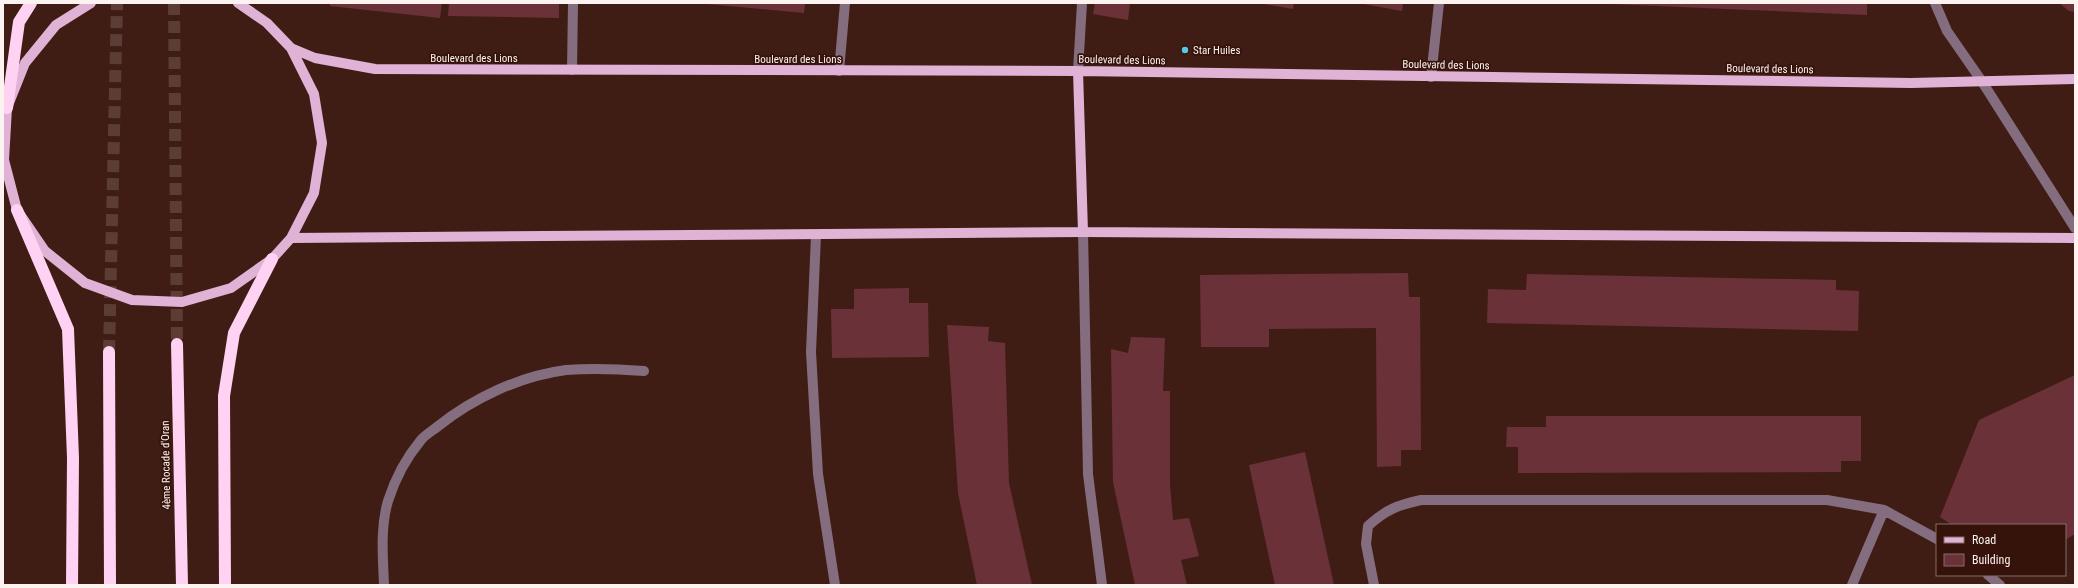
<svg xmlns="http://www.w3.org/2000/svg" width="2078" height="588" font-family="'Roboto Condensed',sans-serif">
	<style>
		.building { fill: #6b3138 }
		.lines { fill: none; stroke-linecap: round; stroke-linejoin: round }
		.highway-tunnel { stroke: #5c3d35; stroke-width: 12; stroke-dasharray: 12 6; stroke-linecap: butt }
		.minor { stroke: #846d7e; stroke-width: 10 }
		.major { stroke: #e0b2d6; stroke-width: 10 }
		.highway { stroke: #ffd2f4; stroke-width: 12 }
		.poi-dot { fill: #57c9e2; stroke: #35130b; stroke-width: 1.5 }
		.labels { text-anchor: middle; dominant-baseline: central; stroke-width: 3.5; stroke-linejoin: round; paint-order: stroke }
		.poi-label { font-size: 11px; fill: #fcf2f0; stroke: #35130b; text-anchor: start }
		.street-label { font-size: 11px; fill: #fcf2f0; stroke: #35130b }
	</style>
	<rect width="100%" height="100%" fill="#401d14"/>
	<path class="building" d="M330 3H442L440 18 330 6Z
		M449 3H559V18L448 16Z
		M696 3H805L804 13Z
		M1095 3H1130L1128 20 1093 14Z
		M1258 3H1294L1293 9Z
		M1358 3H1403L1402 11Z
		M1587 3H1867V15Z
		M2059 3H2075V12L2069 11Z
		M1408 273 1409 297H1420L1421 450H1401V466L1377 467 1376 328 1269 329V347H1201L1200 275Z
		M1527 274 1836 280V290L1859 291 1858 331 1487 323 1488 289 1526 290Z
		M909 288V303H928L929 357 832 358 831 309H854V289Z
		M947 325 989 327 988 341 1005 343 1009 483 1032 585H977L958 493Z
		M1131 337 1165 338 1163 391H1170V485L1173 520 1189 518 1199 556 1181 560 1187 585H1135L1113 482 1111 349 1128 353Z
		M2075 375V534L2065 540V525H1952L1940 517 1979 420Z
		M1546 416H1861V461H1841V472L1518 473V447H1506L1507 427H1546Z
		M1305 452 1334 585H1275L1249 465Z"/>
	<g class="lines">
		<path class="highway-tunnel" d="M174 3 177 344
			M109 352 117 3"/>
		<path class="minor" d="M1935 3 1947 31 1981 80 2075 228
			M572 70 573 3
			M839 71 845 3
			M1078 71 1082 3
			M1431 77 1439 3
			M1083 232 1088 474 1102 585
			M816 235 811 352 818 474 835 585
			M1988 575 2000 585
			M384 585C383 557 380 528 388 501 395 479 406 458 421 440 425 435 432 431 437 427 473 398 520 376 566 370 592 368 618 369 644 371
			M1374 585 1366 544 1368 526C1385 510 1398 505 1421 500H1827L1884 510 1937 539
			M1852 585 1884 510"/>
		<path class="major" d="M91 3 56 25 25 63 7 108 4 160 17 210 45 251 85 283 132 300 182 302 231 288 272 259 291 238 314 193 322 143 314 94 291 48 267 23 238 3
			M291 48 315 58 375 69 1078 71 1911 83 2075 79
			M1078 71 1083 232
			M291 238 1083 232 2075 238"/>
		<path class="highway" d="M7 108 19 22 31 3
			M17 210 68 329 73 458 72 585
			M177 344 182 585
			M109 352 110 585
			M225 585 224 396 234 333 272 259"/>
	</g>
	<circle class="poi-dot" cx="1185" cy="50" r="4"/>
	<g class="labels">
		<g class="poi-label">
			<text x="1193" y="50">Star Huiles</text>
		</g>
		<g class="street-label">
			<text x="474" y="58">Boulevard des Lions</text>
			<text x="798" y="59">Boulevard des Lions</text>
			<text transform="translate(1122 60) rotate(1)">Boulevard des Lions</text>
			<text transform="translate(1446 65) rotate(1)">Boulevard des Lions</text>
			<text transform="translate(1770 69) rotate(1)">Boulevard des Lions</text>
			<text transform="translate(166 465) rotate(-91)">4ème Rocade d'Oran</text>
		</g>
	</g>
	<rect width="2078" height="588" fill="none" stroke="#fcf2f0" stroke-width="8"/>
	<rect x="1936" y="524" width="130" height="52" fill="#35130b" stroke="#856c67"/>
	<rect x="1944" y="537" width="20" height="6" fill="#e0b2d6" stroke="#856c67"/>
	<text x="1972" y="544" font-size="12" fill="#fcf2f0">Road</text>
	<rect x="1944" y="554" width="20" height="12" fill="#6b3138" stroke="#856c67"/>
	<text x="1972" y="564" font-size="12" fill="#fcf2f0">Building</text>
</svg>
